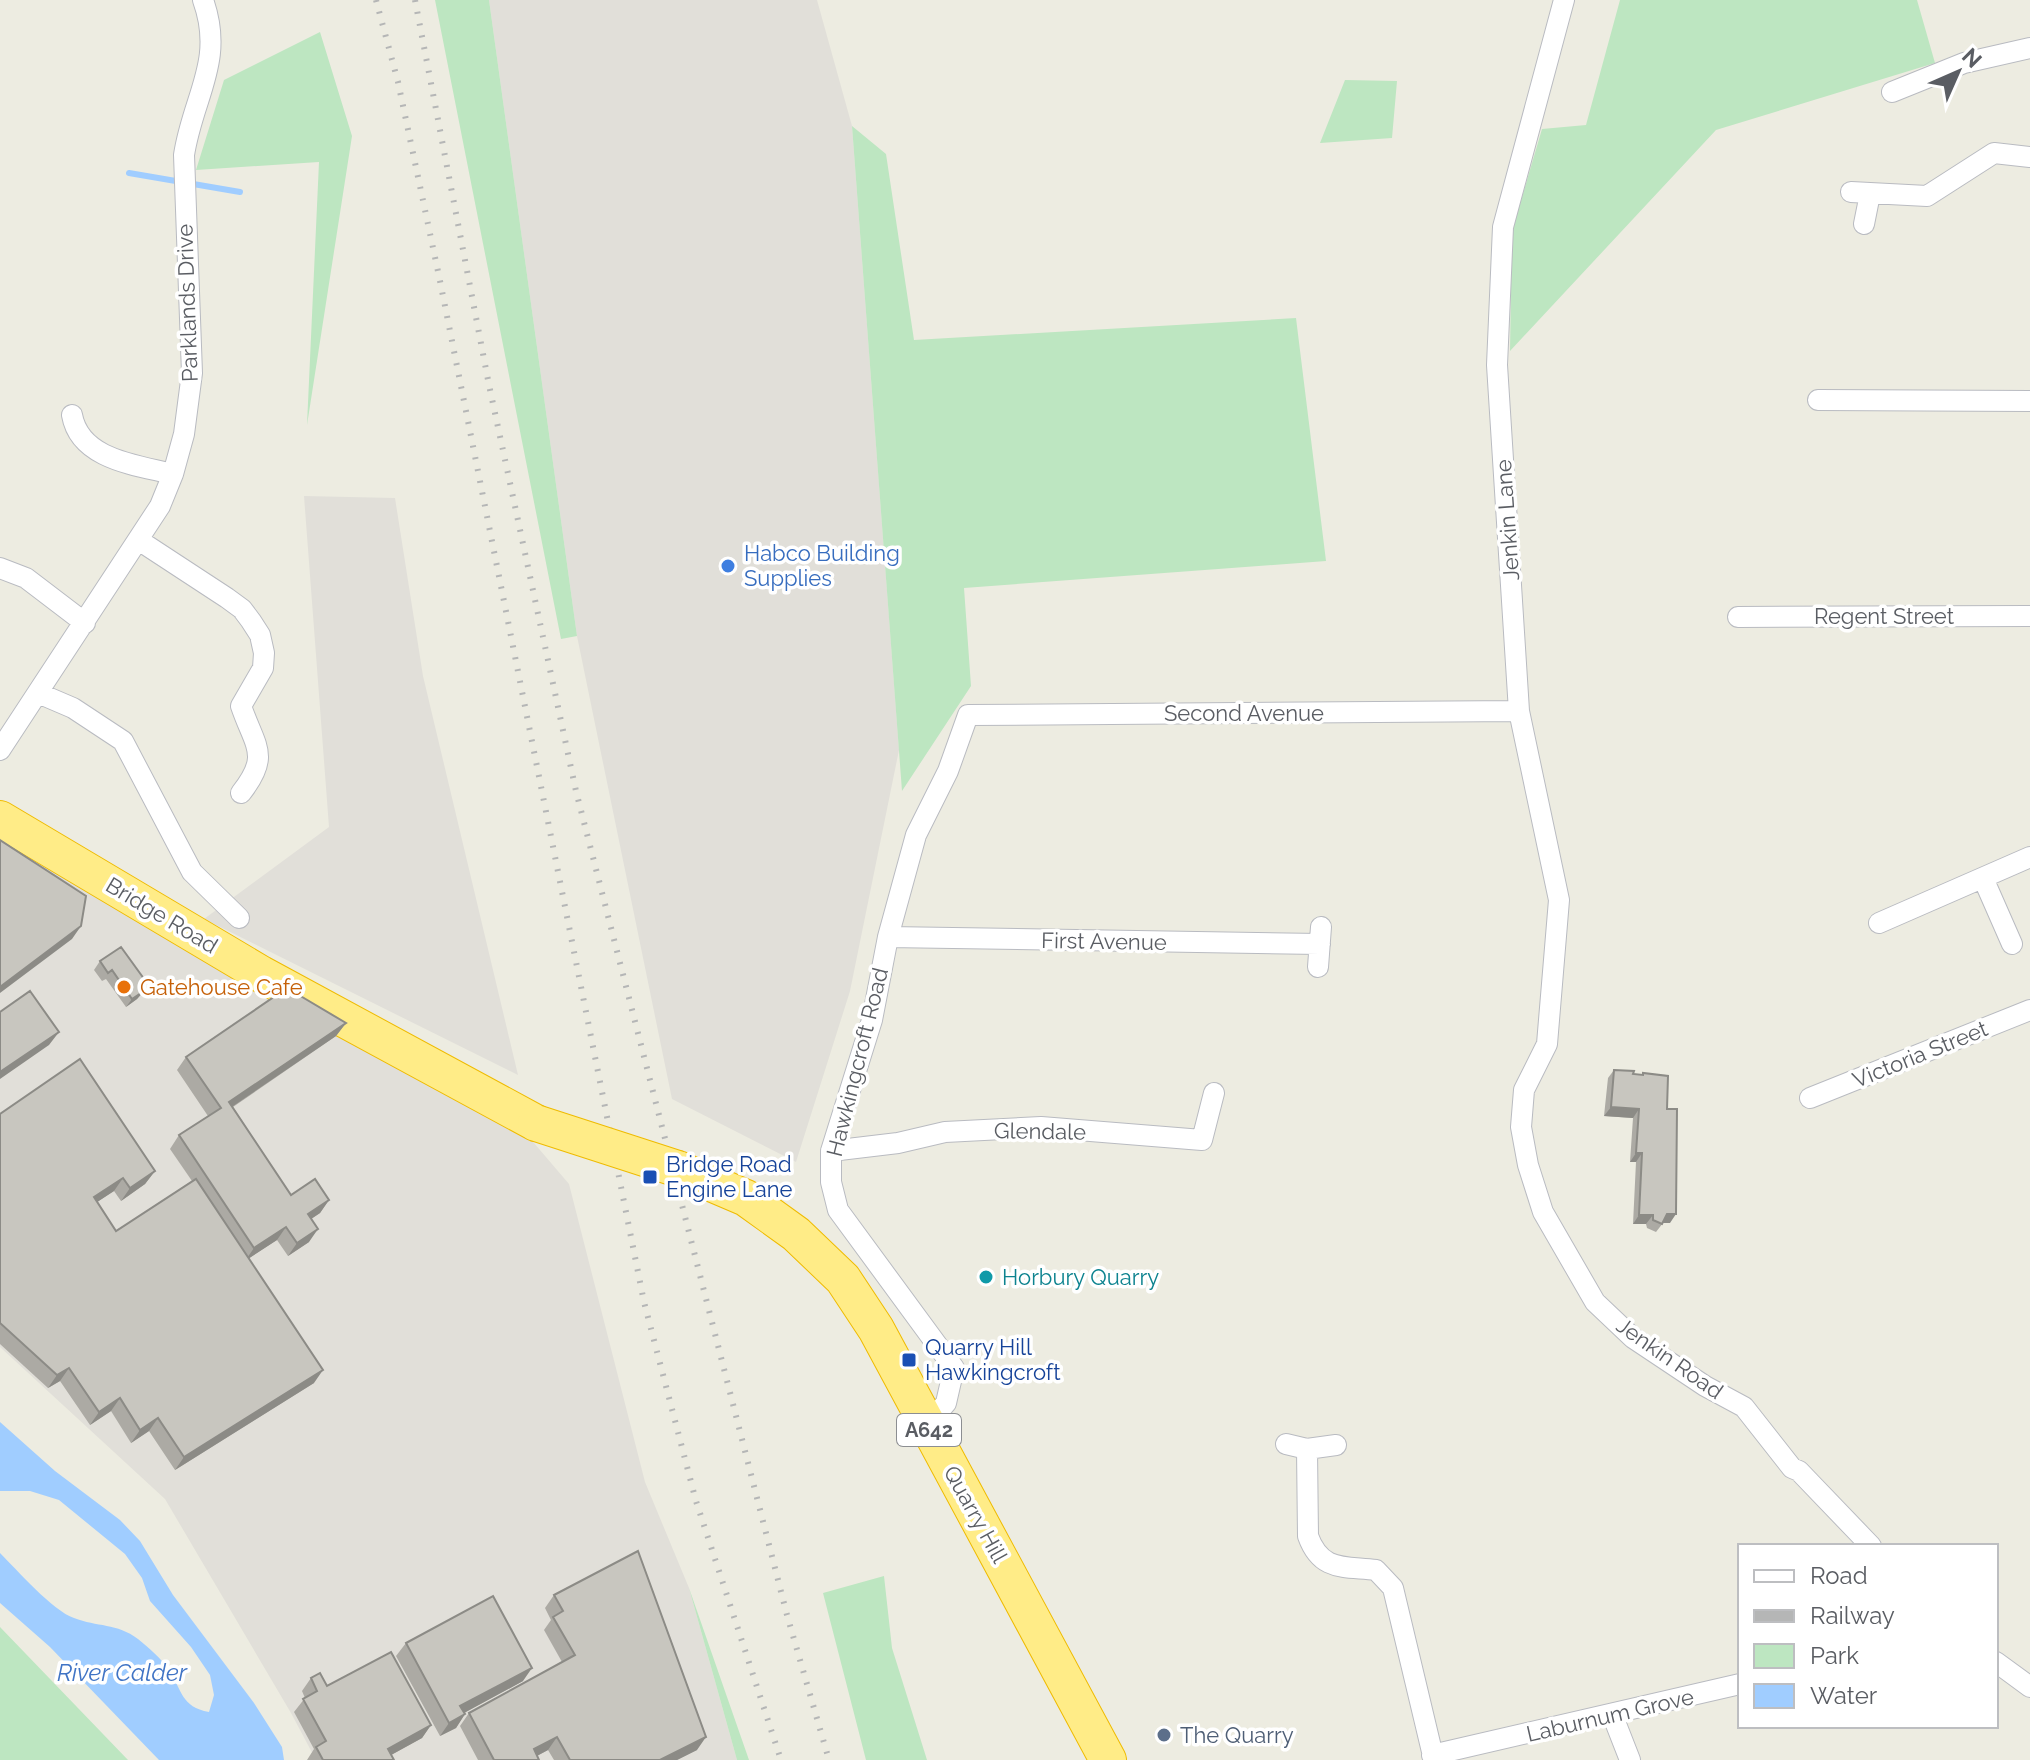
<svg xmlns="http://www.w3.org/2000/svg" width="2030" height="1760" font-family="Raleway,sans-serif">
	<style>
		.industrial { fill: #e1dfd9 }
		.green { fill: #bde6c1 }
		.water { fill: #a0cdff }
		.lines { fill: none; stroke-linecap: round; stroke-linejoin: round }
		.stream { stroke: #a0cdff; stroke-width: 6 }
		.street-casing { stroke: #b9bbc1; stroke-width: 22 }
		.highway-casing { stroke: #efbb00; stroke-width: 38 }
		.street { stroke: #fff; stroke-width: 20 }
		.highway { stroke: #ffec87; stroke-width: 36 }
		.rail { stroke: #b5b6b6; stroke-width: 6; stroke-dasharray: 2 10; stroke-linecap: butt }
		.highway-bridge-casing { stroke: #efbb00; stroke-width: 38; stroke-linecap: butt }
		.highway-bridge { stroke: #ffec87; stroke-width: 36 }
		.wall { fill: #acaaa4 }
		.shaded-wall { fill: #8c8b86 }
		.building { fill: #c8c6bf; stroke: #8c8b86; stroke-width: 2 }
		.shop-dot { fill: #3f7fe0; stroke: #fff; stroke-width: 3 }
		.food-dot { fill: #e8710a; stroke: #fff; stroke-width: 3 }
		.transit-dot { fill: #1a4fb4; stroke: #fff; stroke-width: 3 }
		.culture-dot { fill: #0f9aa8; stroke: #fff; stroke-width: 3 }
		.service-dot { fill: #5c6f8a; stroke: #fff; stroke-width: 3 }
		.labels { text-anchor: middle; dominant-baseline: central; stroke-width: 7; stroke-linejoin: round; paint-order: stroke }
		.shield { fill: #fff; stroke: #8c8e92; stroke-width: 2 }
		.shield-label { font-size: 20px; font-weight: bold; fill: #5a5d63 }
		.street-label { font-size: 22px; fill: #5a5d63; stroke: #fff }
		.shop-label { font-size: 22px; fill: #366cbe; stroke: #fff; text-anchor: start }
		.food-label { font-size: 22px; fill: #c56008; stroke: #fff; text-anchor: start }
		.transit-label { font-size: 22px; fill: #164399; stroke: #fff; text-anchor: start }
		.culture-label { font-size: 22px; fill: #0d838f; stroke: #fff; text-anchor: start }
		.service-label { font-size: 22px; fill: #4e5e75; stroke: #fff; text-anchor: start }
		.water-label { font-size: 24px; font-style: italic; fill: #4074c5; stroke: #fff }
	</style>
	<rect width="100%" height="100%" fill="#edece1"/>
	<path class="industrial" d="M489 0H817L852 126 899 750 850 991 796 1162 672 1099 577 636Z
		M304 496 395 498 423 676 518 1075 204 919 329 827Z
		M0 843 522 1129 569 1184 645 1482 689 1588 737 1760H316L291 1713 165 1499 0 1347Z"/>
	<path class="green" d="M435 0H489L577 636 561 639Z
		M1620 0H1917L1935 63 1716 130 1510 351 1512 231 1542 129 1586 125Z
		M320 32 352 136 307 425 319 162 196 170 224 80Z
		M1345 80 1397 81 1392 138 1320 143Z
		M852 126 886 154 914 340 1296 318 1326 561 964 588 971 686 902 791Z
		M884 1576 892 1648 927 1760H866L823 1593Z
		M689 1588 749 1760H737Z
		M0 1627 128 1760H0Z"/>
	<path class="water" d="M0 1422 55 1471 120 1520 140 1541 173 1595 254 1703 282 1747 284 1760H159L50 1647 0 1603V1553C17 1570 53 1611 74 1618 97 1627 117 1623 138 1639 148 1647 162 1659 169 1670 182 1690 181 1707 209 1712L214 1695 210 1675 191 1647 150 1601 142 1578 125 1554 59 1500 30 1491H0Z"/>
	<g class="lines">
		<path class="stream" d="M129 173 240 192"/>
		<defs>
			<path id="street" d="M1564 0 1503 227 1497 365 1519 711 1559 900 1547 1044 1524 1090 1521 1127 1528 1165 1543 1212 1595 1302 1633 1338 1705 1386 1744 1407 1792 1468 1799 1471 1871 1546
				M1892 92 1964 63 2030 48
				M1851 192 1927 196 1994 153 2030 157
				M1864 224 1870 194
				M1818 400 2030 401
				M72 415C80 460 137 465 173 474
				M140 541 227 598 242 609 251 621 260 635 264 653 263 668 241 706C255 747 271 755 241 793
				M0 568 26 578 85 623
				M1738 617 2030 616
				M38 693 73 708 123 741 192 872 239 918
				M0 750 160 506 173 474 184 434 192 373 184 155C193 96 225 61 203 0
				M1983 878 2012 944
				M1879 923 2030 857
				M888 937 1320 944
				M1318 967 1321 927
				M1810 1098 2030 1010
				M831 1151 898 1143 945 1132 1041 1127 1202 1140 1214 1093
				M927 1425 946 1403 954 1368 838 1210 831 1182V1151L872 1020 888 937 916 835 948 771 968 715 1519 711
				M1286 1444 1307 1449 1336 1445
				M1307 1449 1308 1536C1321 1572 1344 1566 1376 1570L1393 1588 1434 1760
				M1996 1662 2030 1687
				M1612 1714 1630 1760
				M1432 1755 1740 1684"/>
			<path id="highway" d="M0 819 261 974 536 1123
				M678 1169 746 1198 796 1234 843 1279 876 1329 1108 1760"/>
		</defs>
		<use href="#street" class="street-casing"/>
		<use href="#highway" class="highway-casing"/>
		<use href="#street" class="street"/>
		<use href="#highway" class="highway"/>
		<path class="rail" d="M376 0 398 82 440 281 644 1302 696 1501 781 1760
			M415 0 489 385 576 791 787 1615 829 1760"/>
		<defs>
			<path id="highway-bridge" d="M536 1123 678 1169"/>
		</defs>
		<use href="#highway-bridge" class="highway-bridge-casing"/>
		<use href="#highway-bridge" class="highway-bridge"/>
	</g>
	<path class="wall" d="M100 961 147 983 142 989 144 991 137 999 126 1007 106 979 102 981 94 970Z
		M346 1023 336 1036 233 1107 291 1195 329 1200 320 1213 311 1219 309 1242 288 1256 277 1240 249 1258 314 1383 175 1470 149 1431 131 1443 111 1411 90 1425 60 1381 48 1388 0 1344V1114L155 1171 145 1184 121 1201 114 1191 97 1202 116 1231 192 1181 170 1149 179 1135 208 1116 177 1070 186 1057Z
		M1614 1070 1642 1075 1643 1073 1667 1109 1670 1223H1663L1656 1232 1647 1228 1646 1224H1633L1636 1162H1630L1633 1118 1604 1116 1608 1078Z
		M554 1595 697 1750 677 1760H554L548 1750 537 1756 539 1760H478L460 1726 469 1713 562 1662 544 1630 551 1620 545 1608Z
		M406 1643 523 1681 464 1713 465 1714 456 1728 440 1736 396 1656Z
		M311 1678 327 1686 431 1725 422 1738 391 1755 394 1760H307L314 1749 294 1712 305 1698 302 1691Z"/>
	<path class="shaded-wall" d="M81 926 72 939 0 993V987Z
		M144 991 137 999 126 1007 132 999Z
		M346 1023 336 1036 220 1115 229 1102Z
		M59 1032 49 1045 0 1079V1072Z
		M1611 1107 1639 1109 1633 1118 1604 1116Z
		M1636 1153H1642L1636 1162H1630Z
		M155 1171 145 1184 121 1201 130 1188Z
		M123 1178 114 1191 85 1210 94 1197Z
		M329 1200 320 1213 299 1227 308 1214Z
		M1667 1214H1676L1670 1223H1661Z
		M1639 1215H1653L1646 1224H1633Z
		M286 1227 277 1240 245 1261 254 1248Z
		M318 1229 309 1242 288 1256 297 1243Z
		M69 1368 60 1381 48 1388 57 1375Z
		M323 1370 314 1383 175 1470 184 1457Z
		M120 1398 111 1411 90 1425 99 1412Z
		M158 1418 149 1431 131 1443 140 1430Z
		M532 1668 523 1681 451 1720 460 1706Z
		M465 1714 456 1728 440 1736 449 1723Z
		M431 1725 422 1738 382 1760 388 1749Z
		M557 1737 548 1750 529 1760 534 1749Z
		M706 1737 697 1750 677 1760H660Z"/>
	<path class="building" d="M0 840 86 896 81 926 0 987Z
		M121 947 147 983 141 987 144 991 132 999 112 970 108 973 100 961Z
		M287 988 346 1023 229 1102 291 1195 315 1179 329 1200 308 1214 318 1229 297 1243 286 1227 254 1248 179 1135 221 1108 186 1057Z
		M30 991 59 1032 0 1072V1012Z
		M80 1059 155 1171 130 1188 123 1178 94 1197 116 1231 196 1179 323 1370 184 1457 158 1418 140 1430 120 1398 99 1412 69 1368 57 1375 0 1323V1114Z
		M1614 1070 1634 1071 1633 1074 1643 1075V1073L1668 1076 1667 1109H1677L1676 1214H1667L1662 1224 1653 1220V1215H1639L1642 1153H1636L1639 1109 1611 1107Z
		M638 1551 706 1737 660 1760H570L557 1737 534 1749 539 1760H494L469 1713 575 1655 553 1617 563 1611 554 1595Z
		M493 1596 532 1668 460 1706 465 1714 449 1723 406 1643Z
		M391 1652 431 1725 388 1749 394 1760H323L316 1747 326 1741 303 1699 317 1691 311 1678 320 1673 327 1686Z"/>
	<circle class="shop-dot" cx="728" cy="566" r="8"/>
	<circle class="food-dot" cx="124" cy="987" r="8"/>
	<g class="transit-dot">
		<rect x="642" y="1169" width="16" height="16" rx="4"/>
		<rect x="901" y="1352" width="16" height="16" rx="4"/>
	</g>
	<circle class="culture-dot" cx="986" cy="1277" r="8"/>
	<circle class="service-dot" cx="1164" cy="1735" r="8"/>
	<g class="labels">
		<rect class="shield" x="897" y="1414" width="64" height="32" rx="6"/>
		<g class="shield-label">
			<text x="929" y="1430">A642</text>
		</g>
		<g class="street-label">
			<text transform="translate(187 303) rotate(-92)">Parklands Drive</text>
			<text transform="translate(1507 520) rotate(-94)">Jenkin Lane</text>
			<text x="1884" y="616">Regent Street</text>
			<text x="1244" y="713">Second Avenue</text>
			<text transform="translate(162 915) rotate(31)">Bridge Road</text>
			<text transform="translate(1104 941) rotate(1)">First Avenue</text>
			<text transform="translate(1920 1054) rotate(-22)">Victoria Street</text>
			<text transform="translate(857 1062) rotate(-76)">Hawkingcroft Road</text>
			<text transform="translate(1040 1131) rotate(1)">Glendale</text>
			<text transform="translate(1670 1358) rotate(35)">Jenkin Road</text>
			<text transform="translate(976 1514) rotate(61)">Quarry Hill</text>
			<text transform="translate(1610 1715) rotate(-13)">Laburnum Grove</text>
		</g>
		<g class="shop-label">
			<text x="744" y="553">Habco Building<tspan x="744" dy="25">Supplies</tspan></text>
		</g>
		<g class="food-label">
			<text x="140" y="987">Gatehouse Cafe</text>
		</g>
		<g class="transit-label">
			<text x="666" y="1164">Bridge Road<tspan x="666" dy="25">Engine Lane</tspan></text>
			<text x="925" y="1347">Quarry Hill<tspan x="925" dy="25">Hawkingcroft</tspan></text>
		</g>
		<g class="culture-label">
			<text x="1002" y="1277">Horbury Quarry</text>
		</g>
		<g class="service-label">
			<text x="1180" y="1735">The Quarry</text>
		</g>
		<g class="water-label">
			<text x="122" y="1672">River Calder</text>
		</g>
	</g>
	<rect x="1738" y="1544" width="260" height="184" fill="#ffffff" stroke="#bdbec1" stroke-width="2"/>
	<rect x="1754" y="1570" width="40" height="12" fill="#ffffff" stroke="#bdbec1" stroke-width="2"/>
	<text x="1810" y="1584" font-size="24" fill="#5a5d63">Road</text>
	<rect x="1754" y="1610" width="40" height="12" fill="#b5b6b6" stroke="#bdbec1" stroke-width="2"/>
	<text x="1810" y="1624" font-size="24" fill="#5a5d63">Railway</text>
	<rect x="1754" y="1644" width="40" height="24" fill="#bde6c1" stroke="#bdbec1" stroke-width="2"/>
	<text x="1810" y="1664" font-size="24" fill="#5a5d63">Park</text>
	<rect x="1754" y="1684" width="40" height="24" fill="#a0cdff" stroke="#bdbec1" stroke-width="2"/>
	<text x="1810" y="1704" font-size="24" fill="#5a5d63">Water</text>
	<g transform="translate(1958 72) rotate(45)" stroke="#ffffff" stroke-width="6" paint-order="stroke">
	<path d="M0-6L14 30L0 20L-14 30Z" fill="#5a5d63"/>
	<text y="-12" font-size="22" font-weight="bold" text-anchor="middle" fill="#5a5d63">N</text>
	</g>
</svg>
